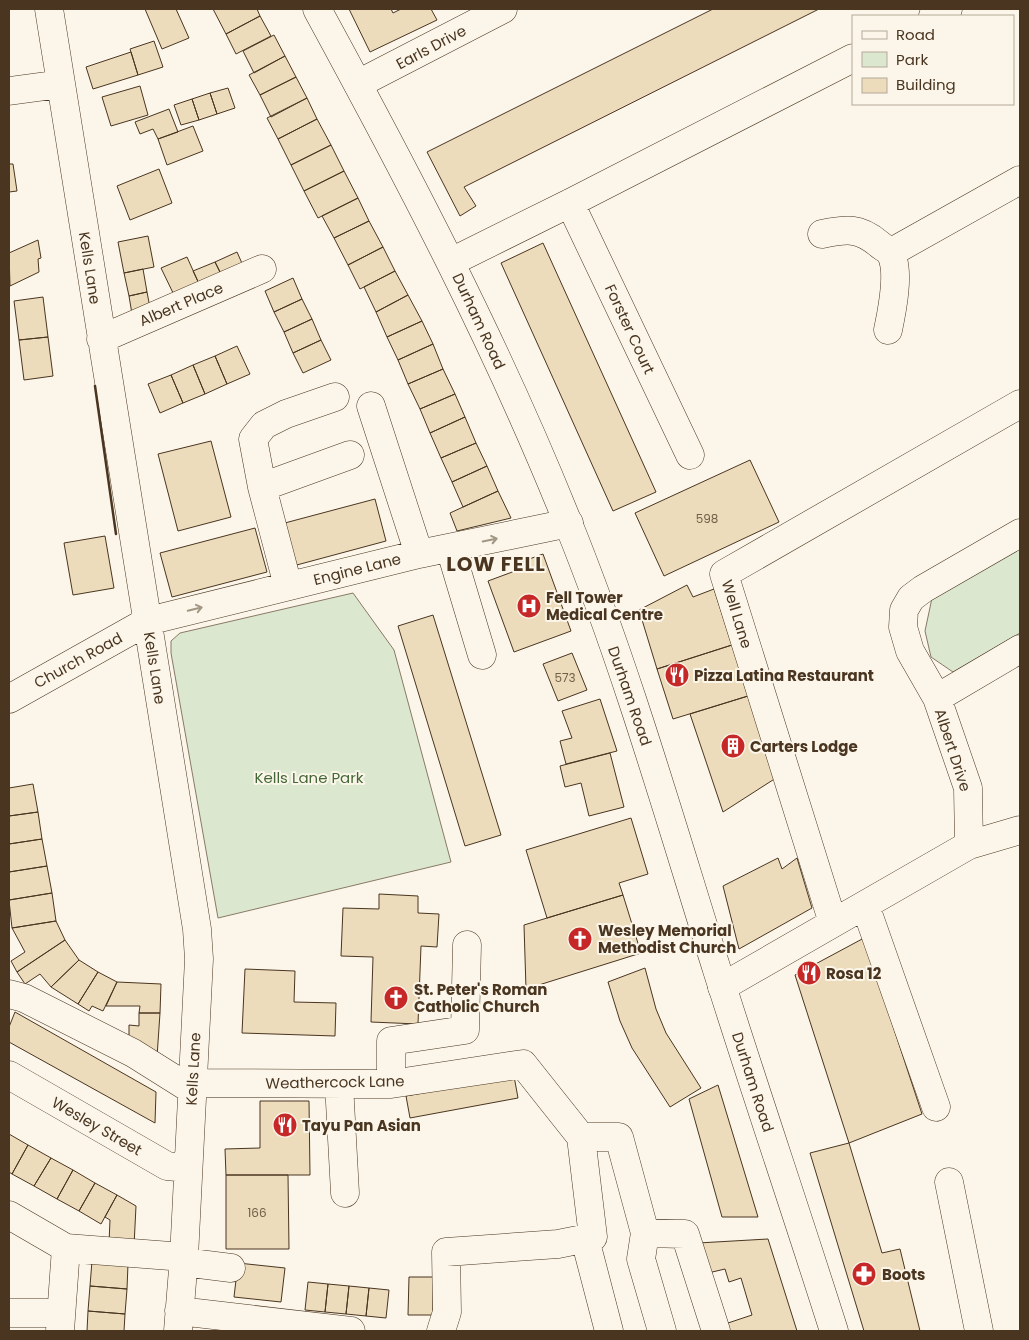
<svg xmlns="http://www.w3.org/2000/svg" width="1029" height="1340" font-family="Poppins,sans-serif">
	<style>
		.green { fill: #dce7d0; stroke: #887966 }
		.building { fill: #ecdcbc; stroke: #4a3520 }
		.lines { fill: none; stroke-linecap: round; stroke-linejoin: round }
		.minor-casing { stroke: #4a3520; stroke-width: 29 }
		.major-casing { stroke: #4a3520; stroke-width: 29 }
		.minor { stroke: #fbf6e9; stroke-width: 28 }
		.major { stroke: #fbf6e9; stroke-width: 28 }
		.wall { stroke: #4a3520; stroke-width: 2.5 }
		.oneway { stroke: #a29684 }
		.labels { text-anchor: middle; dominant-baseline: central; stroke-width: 4; stroke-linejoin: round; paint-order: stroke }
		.number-label { font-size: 12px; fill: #725f47 }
		.street-label { font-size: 15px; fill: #4a3520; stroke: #fbf6e9 }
		.poi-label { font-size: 15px; font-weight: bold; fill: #4a3520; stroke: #fbf6e9; text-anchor: start }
		.park-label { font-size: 15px; fill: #436837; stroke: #fbf6e9 }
		.district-label { font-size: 20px; font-weight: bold; letter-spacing: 1px; fill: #4a3520; stroke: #fbf6e9 }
	</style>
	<rect width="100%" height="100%" fill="#fbf6e9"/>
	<path class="green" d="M1020 548V633L953 672 931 657 925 631 932 598Z
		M353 593 394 650 451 862 218 918 171 653V641L180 633Z"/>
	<path class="building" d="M145 9H176L189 38 162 49Z
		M213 9H257L260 16 226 34Z
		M349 9H391L393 13 401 9H431L437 20 370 52Z
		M713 9H819L464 187 476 206 460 216 427 152Z
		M260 16 271 36 236 54 226 34Z
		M274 35 285 56 254 73 243 51Z
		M154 41 163 67 138 75 130 49Z
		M131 52 138 75 93 89 86 67Z
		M285 56 296 77 260 95 249 75Z
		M296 77 307 98 271 117 260 95Z
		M140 86 148 115 111 126 102 97Z
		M228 88 235 108 217 114 210 93Z
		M210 93 217 114 199 120 192 99Z
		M307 98 317 119 278 139 267 118Z
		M192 99 199 120 181 125 174 105Z
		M169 109 178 132 158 139 153 129 140 134 135 122Z
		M317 119 331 145 291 165 278 139Z
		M193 126 203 151 167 165 158 139Z
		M331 145 344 171 304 191 291 165Z
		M9 164H13L17 191 9 192Z
		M159 169 172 203 130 220 117 186Z
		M344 171 358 198 318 218 304 191Z
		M358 198 369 221 334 238 322 216Z
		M369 221 383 247 348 265 334 238Z
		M148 236 154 267 124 273 118 242Z
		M38 240 41 258 38 259 39 272 10 286 9 253Z
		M543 243 656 492 613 511 501 263Z
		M383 247 395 271 360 289 348 265Z
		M237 252 245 270 224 280 215 262Z
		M187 257 200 286 175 297 161 268Z
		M215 262 224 280 202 290 193 271Z
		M143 269 147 292 129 296 124 273Z
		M395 271 408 295 376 312 364 287Z
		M293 278 302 299 274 312 265 291Z
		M147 292 151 313 133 320 129 296Z
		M408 295 422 321 387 337 376 312Z
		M43 297 48 337 19 340 14 301Z
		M302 299 312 319 284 332 274 312Z
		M312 319 321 340 293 353 284 332Z
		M422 321 433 344 398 360 387 337Z
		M48 337 53 376 24 380 19 340Z
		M321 340 331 360 303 373 293 353Z
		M433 344 443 369 408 384 398 360Z
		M237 346 250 374 227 384 215 356Z
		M215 356 227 384 205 394 193 365Z
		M193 365 205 394 183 403 171 375Z
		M443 369 455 394 420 409 408 384Z
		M171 375 183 403 160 413 148 384Z
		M455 394 465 417 430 433 420 409Z
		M465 417 476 443 441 458 430 433Z
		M211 441 231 517 178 531 158 454Z
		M476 443 487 466 452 482 441 458Z
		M750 460 779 522 664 576 635 513Z
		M487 466 498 491 463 507 452 482Z
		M498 491 511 518 457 531 450 513Z
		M375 499 386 541 293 566 281 524Z
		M255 528 267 572 172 597 160 553Z
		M105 536 114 588 73 595 64 543Z
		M543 554 571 631 514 652 488 581 515 571 513 565Z
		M687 585 693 597 714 589 732 645 657 669 639 610Z
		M433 615 501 835 465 846 398 626Z
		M732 645 748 696 673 719 657 669Z
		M572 653 587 690 558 701 543 664Z
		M748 696 776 778 723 812 690 714Z
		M600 699 617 751 566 764 560 741 572 738 562 711Z
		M610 753 624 807 589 816 581 783 565 787 560 766Z
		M33 784 38 812 9 816V788Z
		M38 812 42 839 9 844V816Z
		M631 818 648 874 619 883 623 895 547 918 526 850Z
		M42 839 47 866 9 872V844Z
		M778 858 782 869 797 858 812 908 739 949 723 886Z
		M47 866 52 893 9 900V872Z
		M52 893 56 921 12 928 9 900Z
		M379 894 418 896V913L439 914 437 947 421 946 418 1024 371 1022 373 957 341 956 343 908 379 909Z
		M623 895 641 953 526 989 524 925Z
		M56 921 65 940 17 972 11 961 25 952 12 928Z
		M864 938 922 1114 849 1143 795 975Z
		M65 940 79 960 51 987 40 974 25 984 17 972Z
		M79 960 98 972 78 1004 51 987Z
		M645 968 656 1009 666 1033 701 1088 670 1107 632 1048 620 1021 608 982Z
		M245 969 295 971 294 1002 336 1003 335 1036 242 1033Z
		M98 972 117 982 103 1011 92 1006 89 1011 78 1004Z
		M117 982 161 984 160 1013H139L140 1006H106Z
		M15 1012 156 1092 155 1123 9 1042V1027Z
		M139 1013H160L157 1057 129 1044V1025L139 1026Z
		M514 1076 518 1098 410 1118 406 1096Z
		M718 1085 758 1217H722L689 1099Z
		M260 1101H309L310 1175H226L225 1149 260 1148Z
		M9 1134 28 1145 12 1174 9 1172Z
		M849 1143 882 1253 900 1249 920 1331H864L810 1153Z
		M28 1145 51 1158 34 1186 12 1174Z
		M51 1158 73 1170 57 1199 34 1186Z
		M73 1170 95 1183 79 1211 57 1199Z
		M226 1175H288L289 1249H226Z
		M95 1183 117 1195 101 1224 79 1211Z
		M117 1195 136 1206 134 1246 109 1243 110 1220 105 1217Z
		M768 1239 797 1331H728L725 1324 752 1315 741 1278 729 1282 725 1269 708 1273 698 1243Z
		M92 1261 128 1264 127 1289 90 1286Z
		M238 1263 285 1268 281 1302 234 1297Z
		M409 1277H433V1315H408Z
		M308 1282 328 1284 325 1312 305 1310Z
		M328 1284 349 1286 346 1314 325 1312Z
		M90 1286 127 1289 125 1314 88 1311Z
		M349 1286 369 1288 366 1316 346 1314Z
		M369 1288 389 1290 386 1318 366 1316Z
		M88 1311 125 1314 124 1331H87Z"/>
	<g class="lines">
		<defs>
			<path id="minor" d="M49 9 197 929 199 959 184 1257 178 1331
				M933 16 948 9
				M358 84 503 9
				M9 91 61 84
				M570 203 690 455
				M822 234C846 229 859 227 879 244 882 247 889 250 891 254 900 272 892 311 888 330
				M890 253 1020 180
				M451 262 570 203 853 58
				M101 339 262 269
				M371 406 419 554
				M262 487 350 455
				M450 548 482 655
				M288 586 262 487 253 439 264 425 286 414 335 397
				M937 698 1020 649
				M9 699 148 621 419 554 569 523
				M969 845 1020 830
				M865 905 936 1107
				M833 923 724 574 1020 404
				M722 987 969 845 968 788 937 698 910 651 903 627 904 610 911 598 923 589 1020 533
				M9 994 24 998 133 1053 192 1090
				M9 1075 167 1166 188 1168
				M192 1083 391 1084 523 1064 581 1137H619L645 1233 685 1234 716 1331
				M339 1084 345 1193
				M391 1084V1041L465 1030 467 945
				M949 1182 979 1331
				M9 1215 66 1248 184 1257
				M645 1233 641 1259 662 1331
				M585 1239 609 1331
				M183 1262 231 1268
				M179 1311 351 1331
				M9 1313H60
				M60 1331 66 1248
				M441 1331 447 1312 446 1252 558 1244 593 1237 581 1137"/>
			<path id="major" d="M317 9C408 176 497 345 568 523 627 669 670 820 717 970 755 1091 796 1211 834 1331"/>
		</defs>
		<use href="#minor" class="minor-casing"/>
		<use href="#major" class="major-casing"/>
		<use href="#minor" class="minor"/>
		<use href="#major" class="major"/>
		<path class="wall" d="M95 386 116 534"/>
	</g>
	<defs><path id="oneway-shaft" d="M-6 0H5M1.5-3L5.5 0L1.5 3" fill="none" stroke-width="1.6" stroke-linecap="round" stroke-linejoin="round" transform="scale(1.25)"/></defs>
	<g class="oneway">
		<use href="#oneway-shaft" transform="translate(490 540) rotate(-12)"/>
		<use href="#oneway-shaft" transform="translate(195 609) rotate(-14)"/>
	</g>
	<defs>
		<symbol id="hospital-disc" viewBox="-11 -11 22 22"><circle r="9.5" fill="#c62828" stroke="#fbf6e9"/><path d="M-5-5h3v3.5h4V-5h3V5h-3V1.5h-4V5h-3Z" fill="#fff"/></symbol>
		<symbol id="restaurant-disc" viewBox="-11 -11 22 22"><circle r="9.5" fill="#c62828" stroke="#fbf6e9"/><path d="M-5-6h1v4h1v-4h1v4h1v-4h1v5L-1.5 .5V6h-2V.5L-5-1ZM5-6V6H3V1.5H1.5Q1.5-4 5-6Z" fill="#fff"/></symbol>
		<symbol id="building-disc" viewBox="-11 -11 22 22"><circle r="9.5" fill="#c62828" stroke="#fbf6e9"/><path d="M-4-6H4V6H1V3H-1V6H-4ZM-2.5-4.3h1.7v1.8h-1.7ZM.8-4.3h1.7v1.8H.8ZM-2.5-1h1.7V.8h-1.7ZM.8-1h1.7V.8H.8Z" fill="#fff"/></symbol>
		<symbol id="church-disc" viewBox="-11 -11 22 22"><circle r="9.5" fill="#c62828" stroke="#fbf6e9"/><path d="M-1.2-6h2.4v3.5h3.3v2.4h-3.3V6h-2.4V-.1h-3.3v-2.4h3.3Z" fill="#fff"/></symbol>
		<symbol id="pharmacy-disc" viewBox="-11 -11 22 22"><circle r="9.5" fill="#c62828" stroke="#fbf6e9"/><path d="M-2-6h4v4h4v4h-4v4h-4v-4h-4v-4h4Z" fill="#fff"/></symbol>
	</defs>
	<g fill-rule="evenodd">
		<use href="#hospital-disc" x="515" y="592" width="28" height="28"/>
		<use href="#restaurant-disc" x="663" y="661" width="28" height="28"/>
		<use href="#building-disc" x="719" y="732" width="28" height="28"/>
		<use href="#church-disc" x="566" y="925" width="28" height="28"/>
		<use href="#restaurant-disc" x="795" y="959" width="28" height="28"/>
		<use href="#church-disc" x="382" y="984" width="28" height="28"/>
		<use href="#restaurant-disc" x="271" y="1111" width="28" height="28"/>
		<use href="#pharmacy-disc" x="850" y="1260" width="28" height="28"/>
	</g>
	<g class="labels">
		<g class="number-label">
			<text x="707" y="518">598</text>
			<text x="565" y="677">573</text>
			<text x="257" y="1212">166</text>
		</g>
		<g class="street-label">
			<text transform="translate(431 47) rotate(-28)">Earls Drive</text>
			<text transform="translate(90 268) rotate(81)">Kells Lane</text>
			<text transform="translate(181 304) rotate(-23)">Albert Place</text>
			<text transform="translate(479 321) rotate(65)">Durham Road</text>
			<text transform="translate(630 329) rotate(65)">Forster Court</text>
			<text transform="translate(357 569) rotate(-14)">Engine Lane</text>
			<text transform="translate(737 614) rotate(73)">Well Lane</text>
			<text transform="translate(78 660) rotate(-29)">Church Road</text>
			<text transform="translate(155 668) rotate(81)">Kells Lane</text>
			<text transform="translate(630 696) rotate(71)">Durham Road</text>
			<text transform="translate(953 750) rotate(72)">Albert Drive</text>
			<text transform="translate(193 1069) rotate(-87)">Kells Lane</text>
			<text transform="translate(335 1082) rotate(-1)">Weathercock Lane</text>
			<text transform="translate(753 1082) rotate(72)">Durham Road</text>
			<text transform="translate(97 1126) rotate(30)">Wesley Street</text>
		</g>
		<g class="poi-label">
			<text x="546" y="597">Fell Tower<tspan x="546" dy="17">Medical Centre</tspan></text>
			<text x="694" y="675">Pizza Latina Restaurant</text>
			<text x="750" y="746">Carters Lodge</text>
			<text x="598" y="930">Wesley Memorial<tspan x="598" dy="17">Methodist Church</tspan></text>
			<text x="826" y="973">Rosa 12</text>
			<text x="414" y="989">St. Peter's Roman<tspan x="414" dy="17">Catholic Church</tspan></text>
			<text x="302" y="1125">Tayu Pan Asian</text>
			<text x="882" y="1274">Boots</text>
		</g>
		<g class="park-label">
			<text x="309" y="777">Kells Lane Park</text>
		</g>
		<g class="district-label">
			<text x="496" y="564">LOW FELL</text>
		</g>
	</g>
	<rect width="1029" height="1340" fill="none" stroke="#4a3520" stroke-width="20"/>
	<rect x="852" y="15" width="162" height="90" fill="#fbf6e9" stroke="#b4a999"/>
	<rect x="862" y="31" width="25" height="8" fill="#fbf6e9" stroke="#b4a999"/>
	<text x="896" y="40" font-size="15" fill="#4a3520">Road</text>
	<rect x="862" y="52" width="25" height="15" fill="#dce7d0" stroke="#b4a999"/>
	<text x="896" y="65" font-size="15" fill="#4a3520">Park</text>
	<rect x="862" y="78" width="25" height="15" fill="#ecdcbc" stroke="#b4a999"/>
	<text x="896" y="90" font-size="15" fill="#4a3520">Building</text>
</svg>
